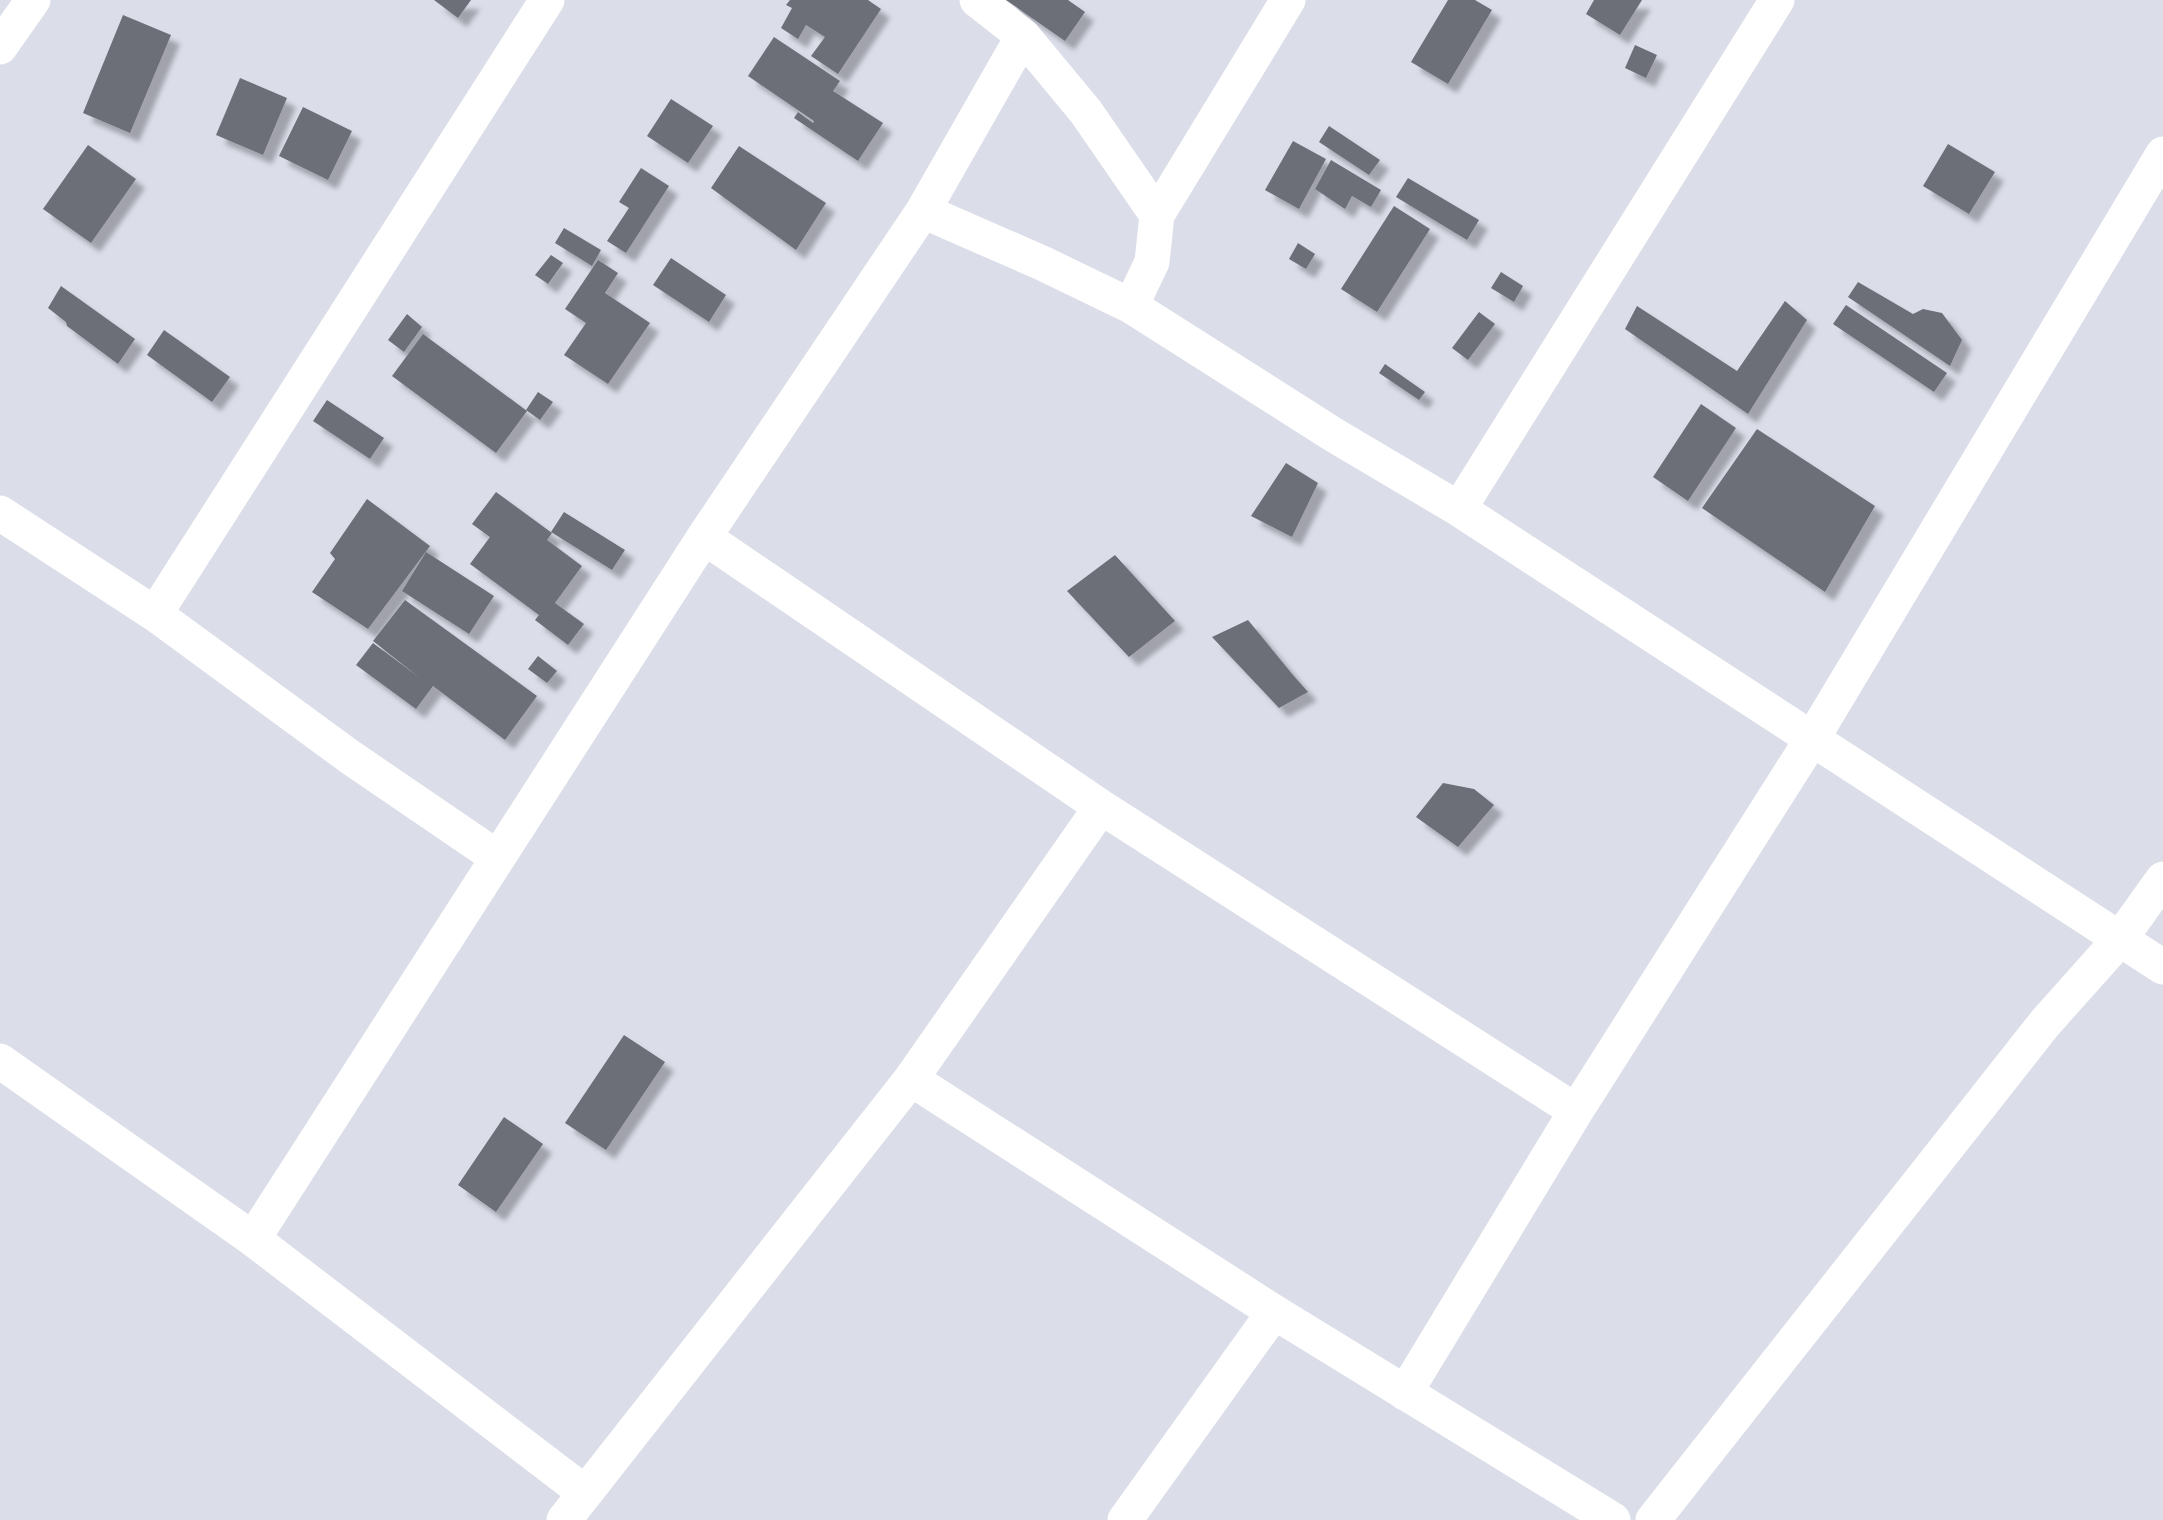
<svg xmlns="http://www.w3.org/2000/svg" width="2163" height="1520" font-family="'Archivo Narrow',sans-serif">
	<style>
		.building { fill: #6c6e78; filter: url(#shadow) }
		.lines { fill: none; stroke-linecap: round; stroke-linejoin: round }
		.minor { stroke: #fff; stroke-width: 35 }
	</style>
	<defs>
		<filter id="shadow"><feDropShadow dx="9" dy="9" stdDeviation="2.5" flood-color="#0004"/></filter>
	</defs>
	<rect width="100%" height="100%" fill="#dbdde9"/>
	<path class="building" d="M434 0H471L458 18Z
		M790 0H868L881 9 838 74 811 56 825 37 806 25 798 39 781 28 792 8 786 5Z
		M1006 0H1068L1085 12 1065 41Z
		M1448 0H1475L1492 10 1448 84 1411 62Z
		M1594 0H1642L1620 35 1586 14Z
		M123 15 171 35 130 133 83 113Z
		M774 37 840 81 833 91 883 123 858 161 794 118 798 112 813 123 814 121 748 76Z
		M1635 45 1657 55 1646 78 1625 68Z
		M240 78 287 98 263 155 216 135Z
		M671 99 713 126 688 163 647 136Z
		M303 107 352 131 328 180 279 156Z
		M1329 126 1380 160 1369 175 1319 142Z
		M1293 141 1326 159 1299 209 1265 190Z
		M1948 144 1995 172 1969 214 1923 186Z
		M88 145 136 179 91 243 43 209Z
		M739 146 826 203 796 250 711 188Z
		M1331 160 1381 190 1371 207 1352 196 1345 209 1315 189Z
		M641 168 669 186 626 253 607 241 629 208 619 202Z
		M1408 178 1479 220 1467 240 1396 197Z
		M1394 206 1430 229 1377 312 1341 289Z
		M564 228 601 250 592 266 555 243Z
		M1298 243 1315 254 1306 269 1289 259Z
		M551 255 563 263 548 284 535 275Z
		M671 258 726 295 709 322 653 285Z
		M598 260 618 273 605 293 650 323 608 384 564 355 586 323 565 309Z
		M1501 272 1523 286 1514 302 1491 288Z
		M1858 282 1913 314 1923 309 1942 313 1962 340 1950 366 1848 297Z
		M61 286 135 339 118 364 67 326 66 322 48 308Z
		M1785 301 1807 320 1748 414 1625 329 1637 306 1737 371Z
		M1846 305 1947 373 1934 392 1833 324Z
		M1479 312 1495 324 1468 360 1452 348Z
		M407 314 422 327 404 352 388 340Z
		M164 330 230 377 212 402 147 355Z
		M423 334 527 411 496 453 392 376Z
		M1385 364 1425 392 1419 400 1379 373Z
		M538 392 553 402 540 420 526 410Z
		M327 400 384 438 370 459 313 421Z
		M1701 404 1736 428 1688 501 1653 477Z
		M1757 429 1875 506 1825 592 1702 508Z
		M1286 463 1318 483 1292 537 1251 516Z
		M496 492 552 533 547 540 582 566 555 603 584 624 568 645 535 620 539 615 470 564 490 537 472 524Z
		M367 499 430 546 368 629 312 592 335 559 330 553Z
		M564 512 625 550 612 570 551 532Z
		M426 552 494 596 469 634 402 591Z
		M1115 555 1175 621 1129 657 1067 591Z
		M405 600 537 696 505 740 433 686 416 709 356 665 373 643 420 678 373 641Z
		M1248 620 1293 675 1308 692 1279 708 1212 637Z
		M538 656 557 671 547 683 528 669Z
		M1443 783 1474 789 1494 805 1458 847 1416 817Z
		M624 1035 665 1062 606 1150 565 1123Z
		M504 1117 543 1144 496 1212 458 1185Z"/>
	<g class="lines">
		<path class="minor" d="M977 0 1023 36 1086 112 1157 215 1152 262 1131 306
			M0 47 33 0
			M923 211 1042 263 1131 306 1334 435 1459 509 2163 967
			M1157 215 1288 0
			M1459 509 1777 0
			M0 513 155 614 350 757 498 858
			M704 537 1101 807 1576 1111
			M155 614 547 0
			M0 1061 253 1239 584 1492
			M911 1079 1274 1312 1613 1520
			M253 1239 704 537 923 211 1023 36
			M1405 1393 1576 1111 1812 739 2163 154
			M564 1520 911 1079 1101 807
			M1125 1520 1274 1312
			M1653 1520 2045 1023 2120 939 2163 879"/>
	</g>
</svg>
